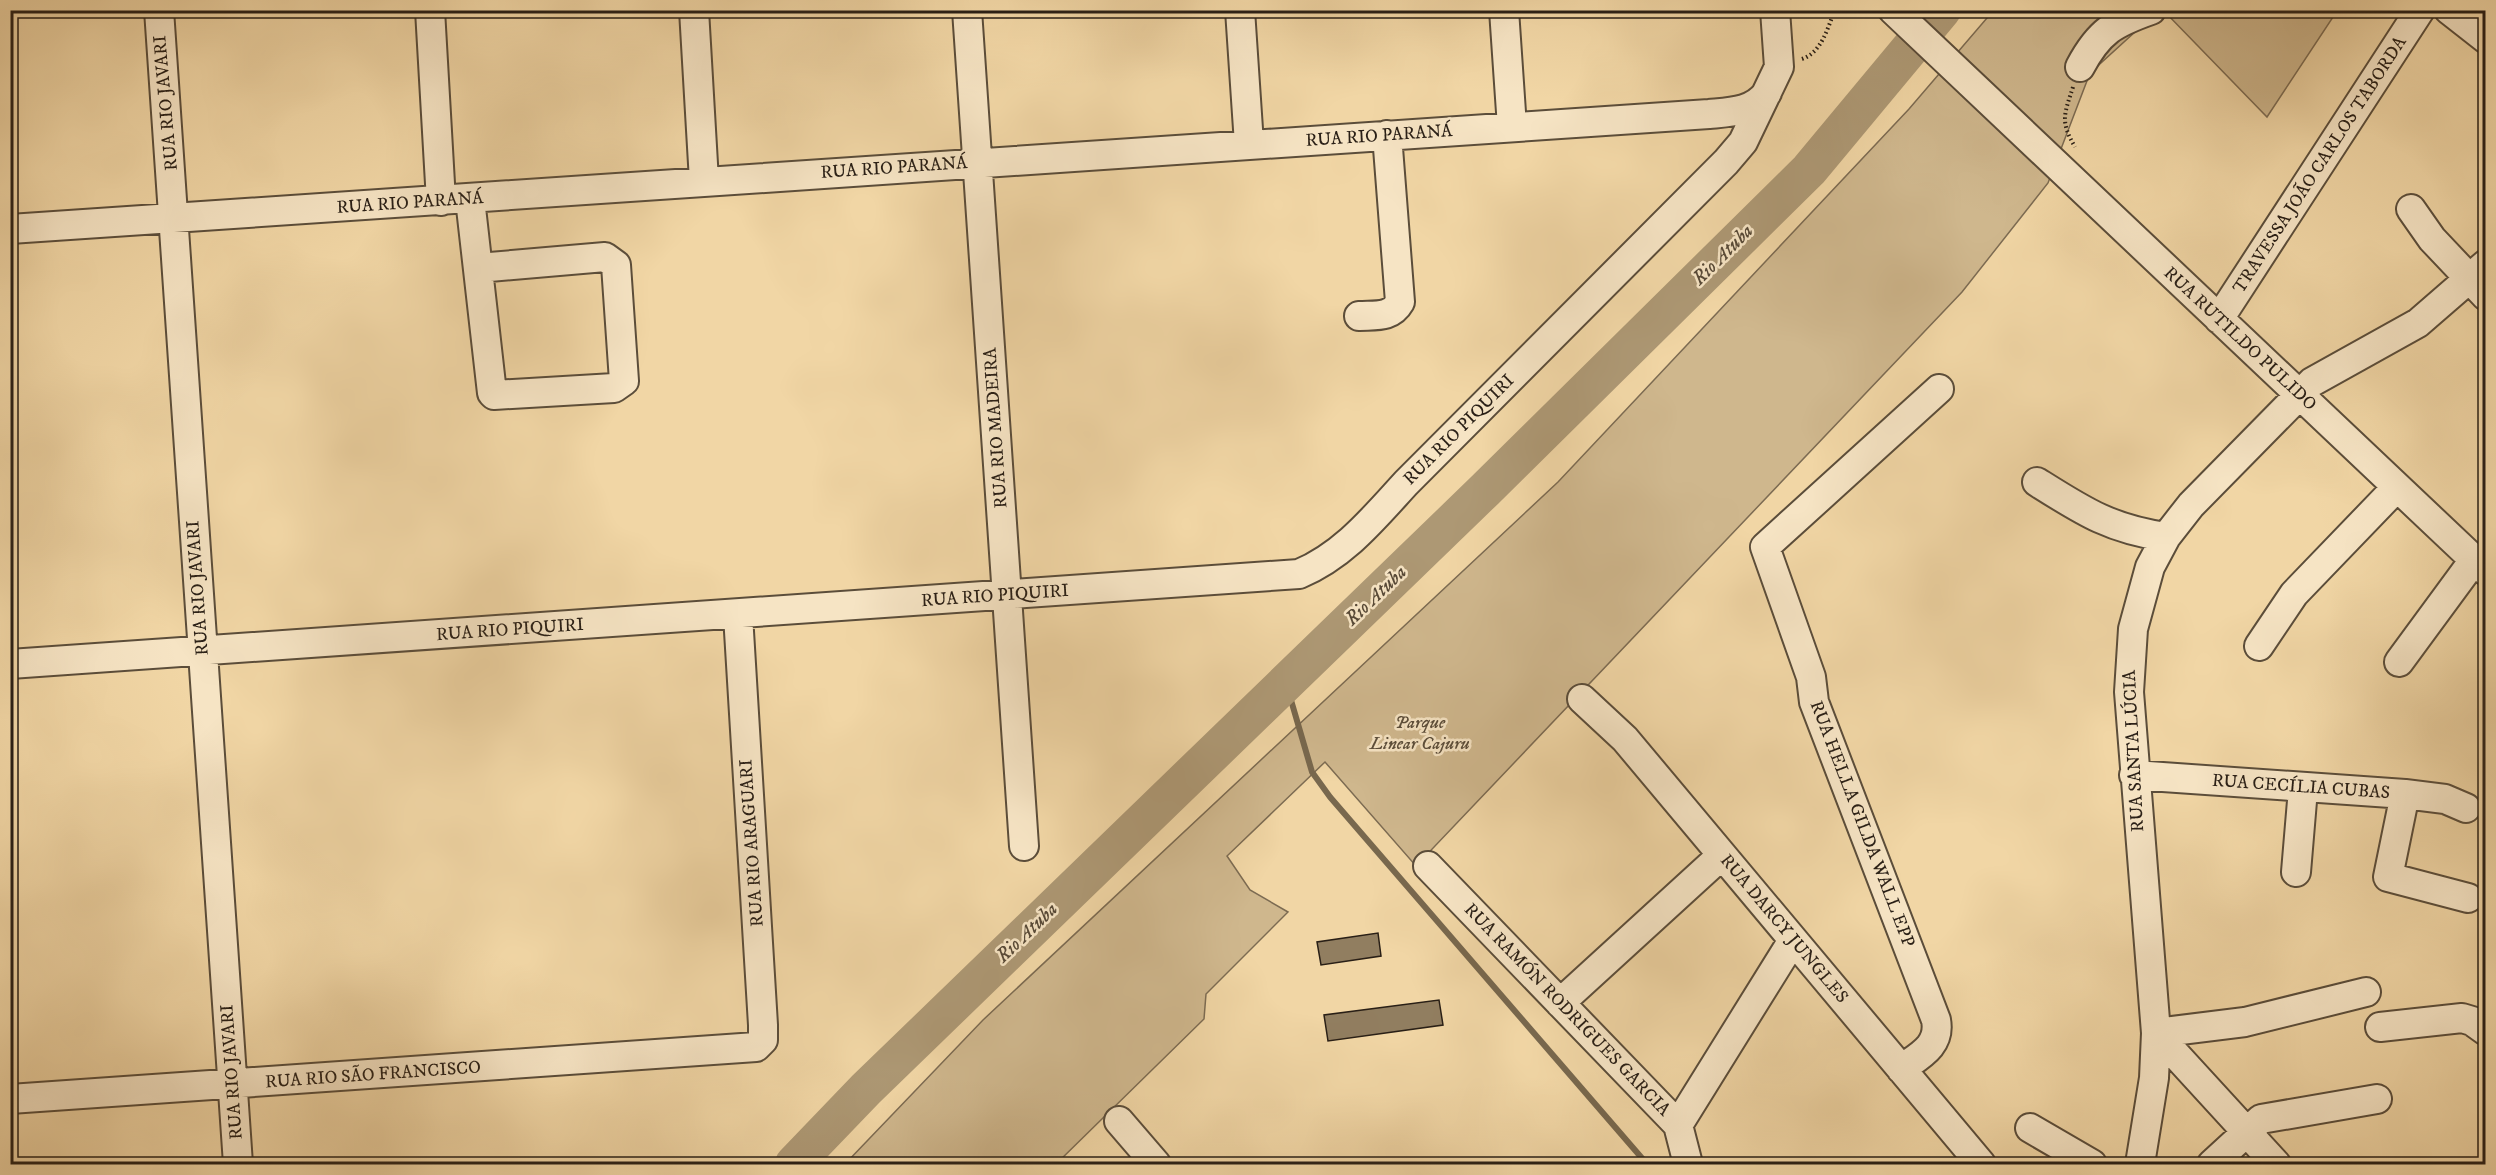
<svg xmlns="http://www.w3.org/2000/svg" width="2496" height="1175" font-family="'IM FELL DW Pica',serif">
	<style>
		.green { fill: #cfb78d; stroke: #7c6b52; stroke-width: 1.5 }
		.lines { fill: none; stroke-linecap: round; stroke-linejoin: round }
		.stream { stroke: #78684e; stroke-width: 6 }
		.river { stroke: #ad9874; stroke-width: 38 }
		.building { fill: #917e60; stroke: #291f16; stroke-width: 1.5 }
		.minor-casing { stroke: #5b4d3a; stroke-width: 32 }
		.path { stroke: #291f16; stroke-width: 4; stroke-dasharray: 1.5 3; stroke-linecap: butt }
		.minor { stroke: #f6e4c4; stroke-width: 28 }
		.labels { text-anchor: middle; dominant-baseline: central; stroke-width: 5; stroke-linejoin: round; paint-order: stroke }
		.street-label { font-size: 18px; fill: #291f16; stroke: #f6e4c4 }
		.park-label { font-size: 18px; font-style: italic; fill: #5b4d3a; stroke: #f6e4c4 }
		.water-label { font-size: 20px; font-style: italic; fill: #574937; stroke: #f6e4c4 }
	</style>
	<rect width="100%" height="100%" fill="#f1d6a5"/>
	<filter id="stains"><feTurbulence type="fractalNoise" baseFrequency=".00333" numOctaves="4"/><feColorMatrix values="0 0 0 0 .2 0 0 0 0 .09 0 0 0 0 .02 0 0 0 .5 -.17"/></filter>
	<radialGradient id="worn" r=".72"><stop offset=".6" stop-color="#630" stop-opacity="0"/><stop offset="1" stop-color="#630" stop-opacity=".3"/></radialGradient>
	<path class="green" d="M1993 11H2158L2090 73 2048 183 1962 292 1416 866 1325 762 1227 856 1250 890 1288 912 1206 994 1204 1019 1056 1164H845L983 1020 1558 482 1909 109Z
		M2164 11H2337L2267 117Z"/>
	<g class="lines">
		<path class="stream" d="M1286 683 1312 772 1330 797 1647 1164"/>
		<path class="river" d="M794 1164 866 1089 1485 490 1809 170 1942 10"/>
	</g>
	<path class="building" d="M1378 933 1381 956 1321 965 1317 942Z
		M1439 1000 1443 1025 1328 1041 1324 1015Z"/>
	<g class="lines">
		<defs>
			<path id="minor" d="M159 10 238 1164
				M430 10 441 201
				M694 10 704 181
				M967 10 1024 846
				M1240 10 1249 144
				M1504 10 1512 127
				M1893 10 2486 571
				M2449 10 2486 39
				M2080 67C2099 31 2114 23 2151 10
				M470 199 492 393 494 395 614 388 624 381 616 265 605 257 478 268
				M2411 209 2432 239 2486 296
				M10 229 1709 114C1730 112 1753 112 1767 93
				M1359 316C1376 315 1391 318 1400 302L1387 135
				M2219 319 2420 10
				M2037 482C2083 511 2110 529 2166 537
				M2259 646 2294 594 2397 487
				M2399 662 2474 560
				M10 664 1299 574C1344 555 1373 519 1406 483L1726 162 1743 142 1779 67 1775 10
				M1582 699 1625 739 1981 1164
				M2134 775 2405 794 2445 799 2466 808
				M2405 794 2388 877 2468 898
				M1428 866 1678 1125 1688 1164
				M2296 872 2303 789
				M1560 1003 1722 855
				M2380 1027 2462 1018 2472 1021 2486 1031
				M2156 1033 2245 1022 2366 992
				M2156 1033 2276 1164
				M1901 1069C1919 1056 1941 1046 1936 1020L1814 702 1811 677 1765 547 1939 389
				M10 1099 756 1047 763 1040V1025L738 615
				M1119 1121 1156 1164
				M1678 1125 1793 940
				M2030 1128 2092 1164
				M2140 1164 2154 1078 2156 1033 2129 692 2133 629 2150 567 2166 537 2191 505 2312 382 2418 323 2486 264
				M2212 1164 2261 1119 2377 1099"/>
		</defs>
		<use href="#minor" class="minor-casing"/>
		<path class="path" d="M1802 59C1822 52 1827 29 1835 10
			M2073 87C2064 115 2060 121 2075 147"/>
		<use href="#minor" class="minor"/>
	</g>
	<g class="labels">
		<g class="street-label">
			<text transform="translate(166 103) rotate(-95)">RUA RIO JAVARI</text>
			<text transform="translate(1379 136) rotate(-4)">RUA RIO PARANÁ</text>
			<text transform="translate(2320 165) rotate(-57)">TRAVESSA JOÃO CARLOS TABORDA</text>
			<text transform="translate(894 168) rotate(-4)">RUA RIO PARANÁ</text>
			<text transform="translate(410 203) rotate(-4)">RUA RIO PARANÁ</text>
			<text transform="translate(2240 339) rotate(43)">RUA RUTILDO PULIDO</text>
			<text transform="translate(996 428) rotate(-94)">RUA RIO MADEIRA</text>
			<text transform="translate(1459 430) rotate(-45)">RUA RIO PIQUIRI</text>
			<text transform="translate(198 588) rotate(-94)">RUA RIO JAVARI</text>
			<text transform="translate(995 596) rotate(-4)">RUA RIO PIQUIRI</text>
			<text transform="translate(510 630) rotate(-4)">RUA RIO PIQUIRI</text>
			<text transform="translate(2134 751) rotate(-93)">RUA SANTA LÚCIA</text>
			<text transform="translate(2301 787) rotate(4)">RUA CECÍLIA CUBAS</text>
			<text transform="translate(1862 824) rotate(69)">RUA HELLA GILDA WALL EPP</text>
			<text transform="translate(752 843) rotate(-94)">RUA RIO ARAGUARI</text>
			<text transform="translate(1784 929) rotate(50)">RUA DARCY JUNGLES</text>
			<text transform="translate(1567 1010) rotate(46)">RUA RAMÓN RODRIGUES GARCIA</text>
			<text transform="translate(232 1072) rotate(-94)">RUA RIO JAVARI</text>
			<text transform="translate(373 1075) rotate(-4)">RUA RIO SÃO FRANCISCO</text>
		</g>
		<g class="park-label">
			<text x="1420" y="723">Parque<tspan x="1420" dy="21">Linear Cajuru</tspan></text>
		</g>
		<g class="water-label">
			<text transform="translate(1723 255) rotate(-45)">Rio Atuba</text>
			<text transform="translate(1376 596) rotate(-44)">Rio Atuba</text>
			<text transform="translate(1027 933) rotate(-44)">Rio Atuba</text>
		</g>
	</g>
	<rect width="2496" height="1175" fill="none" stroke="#f1d6a5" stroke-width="36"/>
	<rect x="12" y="12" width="2472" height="1151" fill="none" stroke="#291f16" stroke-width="3"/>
	<rect x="18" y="18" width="2460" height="1139" fill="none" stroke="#291f16" stroke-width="1.5"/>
	<rect width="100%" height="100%" filter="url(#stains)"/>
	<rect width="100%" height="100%" fill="url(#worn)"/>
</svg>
